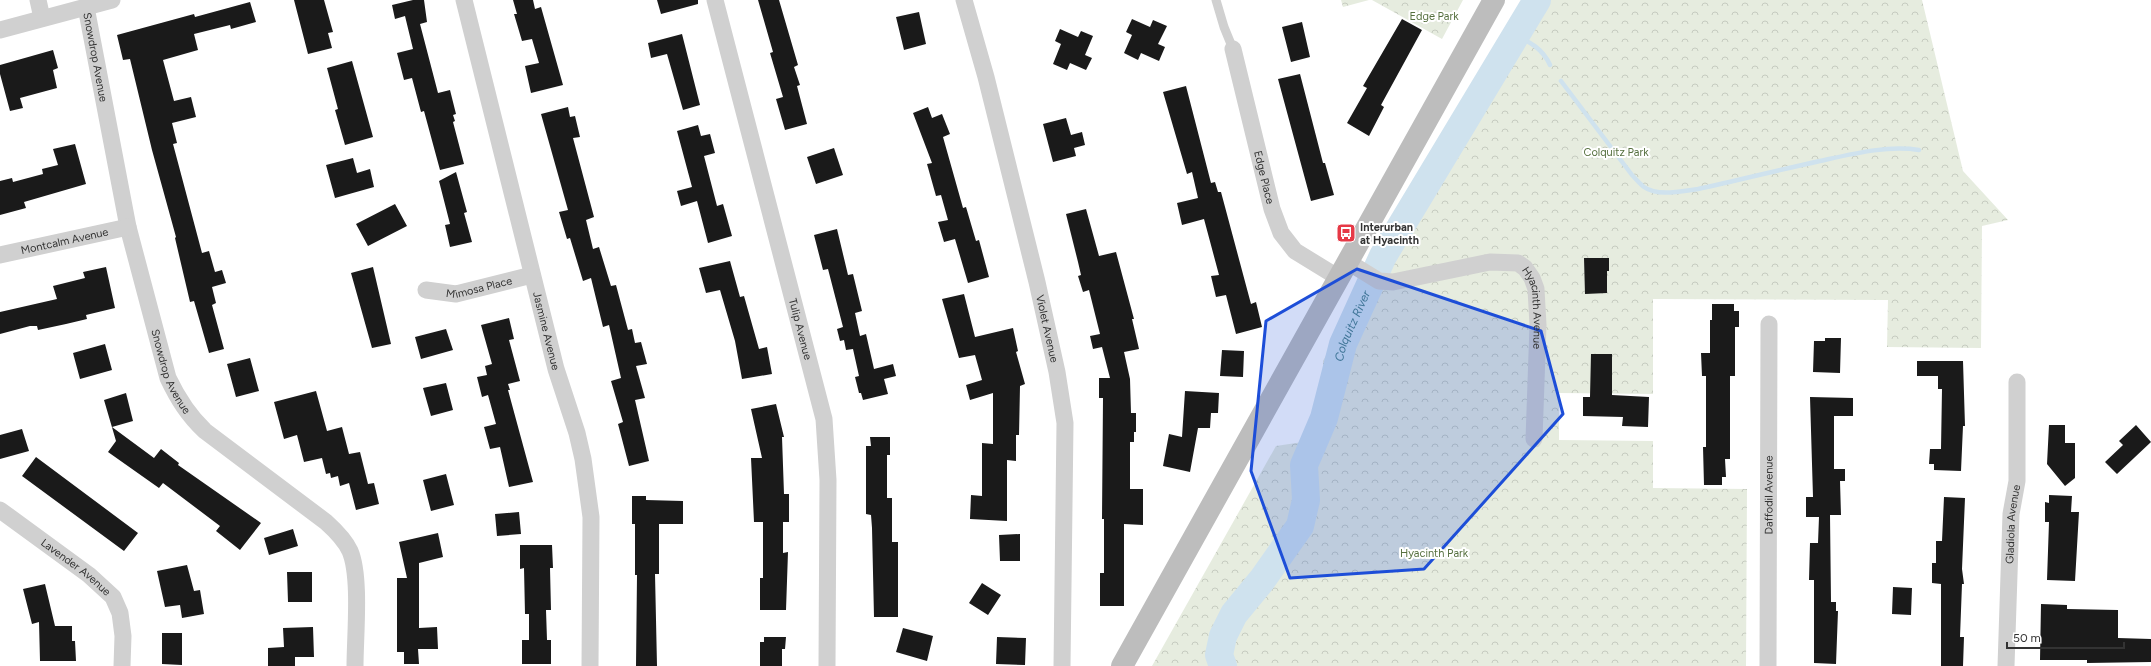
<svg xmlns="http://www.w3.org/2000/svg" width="2151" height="666" font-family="Figtree,sans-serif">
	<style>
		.park { fill: url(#park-crowns) }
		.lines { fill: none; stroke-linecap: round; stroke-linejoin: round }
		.stream { stroke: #cfe2ee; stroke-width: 4.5 }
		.river { stroke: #cfe2ee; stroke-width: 28 }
		.building { fill: #1a1a1a }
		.lane { stroke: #d0d0d0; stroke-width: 9 }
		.street { stroke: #d0d0d0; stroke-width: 17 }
		.secondary { stroke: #bdbdbd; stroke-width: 22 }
		.marked { fill: #1d4ed8; fill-opacity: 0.2; stroke: #1d4ed8; stroke-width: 3; stroke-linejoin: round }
		.labels { text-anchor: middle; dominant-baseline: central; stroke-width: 4; stroke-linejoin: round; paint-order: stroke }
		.park-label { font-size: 11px; fill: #56703f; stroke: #fff }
		.street-label { font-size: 11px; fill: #333; stroke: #fff }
		.poi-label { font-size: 11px; font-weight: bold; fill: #333; stroke: #fff; text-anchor: start }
		.water-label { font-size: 12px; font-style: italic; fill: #3f7597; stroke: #fff }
	</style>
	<defs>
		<pattern id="park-crowns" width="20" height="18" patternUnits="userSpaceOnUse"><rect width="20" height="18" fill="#e6ecdf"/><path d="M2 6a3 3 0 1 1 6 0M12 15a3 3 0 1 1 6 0" fill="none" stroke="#c6cbc0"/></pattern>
	</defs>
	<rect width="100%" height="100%" fill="#fff"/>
	<path class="park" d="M1341 0H1369L1343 7Z
		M1372 0H1463L1442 39Z
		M1526 0H1922L1963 171 2008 220 1982 226 1981 348 1887 347 1888 300 1653 299V394L1559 393V440L1653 441V488L1747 489 1746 666H1152L1276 446 1323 439V361Z"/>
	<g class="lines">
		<path class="stream" d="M1515 35C1530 42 1543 49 1550 65
			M1561 81 1632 175C1636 179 1640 184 1644 187 1658 197 1682 191 1698 189 1739 180 1779 170 1820 161 1852 154 1887 145 1919 150"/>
		<path class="river" id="s1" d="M1223 666 1219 655 1223 636 1234 614 1262 580 1300 526 1306 500 1304 465 1324 418 1343 344 1383 256 1537 0"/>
	</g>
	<path class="building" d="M294 0H324L333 32 328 33 332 48 308 54Z
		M413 0H424L427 22 420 24 438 93 450 90 456 114 453 115 455 121 453 122 464 164 440 170 424 111 421 112 412 78 404 80 397 53 413 49 405 16 395 19 392 5Z
		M513 0H533L535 9 541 7 563 85 531 93 525 66 539 63 532 39 522 41 514 14H517Z
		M657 0H698V4L661 14Z
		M758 0H779L798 65 794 67 800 85 797 86 807 124 785 130 776 99 783 97 770 53 773 52Z
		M250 2 256 22 231 29 230 25 194 34 198 50 163 60 174 101 191 97 196 117 172 123 177 143 173 144 202 253 209 251 215 272 222 270 226 283 212 287 216 303 212 305 224 349 209 353 194 301 190 302 175 238 176 237 152 150 130 59 123 60 117 35 194 14 195 17Z
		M919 12 926 44 904 50 896 17Z
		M1132 19 1150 27 1153 20 1167 26 1158 44 1165 47 1159 61 1141 53 1138 60 1124 53 1132 35 1126 32Z
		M1402 19 1422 30 1381 105 1384 107 1369 136 1347 123 1367 88 1363 86Z
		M1302 22 1310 57 1291 62 1282 27Z
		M1060 29 1078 37 1081 31 1093 36 1085 55 1092 58 1086 70 1070 63 1067 70 1053 64 1061 44 1055 41Z
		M682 34 700 105 683 110 667 54 651 58 648 43Z
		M53 50 58 68 53 70 57 88 20 98 23 108 10 111 0 74V65Z
		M352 61 373 137 345 145 335 110 338 109 327 68Z
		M1300 74 1323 163H1325L1334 195 1311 201 1278 79Z
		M1186 86 1211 183 1215 182 1218 192H1221L1251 304 1256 302 1262 327 1236 334 1226 295 1216 297 1211 276 1219 275 1204 219 1182 225 1177 203 1198 198 1192 172 1187 174 1163 92Z
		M568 107 570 117 575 116 580 137 573 138 594 217 586 220 593 249 599 247 611 286 616 285 628 330 632 329 635 343 641 342 647 364 636 366 645 398 635 400 649 461 629 466 618 424 623 422 611 381 621 378 609 325 603 327 591 278 583 281 570 238 567 239 559 212 568 210 541 114Z
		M928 107 932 118 942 114 950 134 943 137 963 208 966 207 976 241 979 240 989 277 968 283 955 239 944 242 938 222 948 220 941 195 936 196 927 164 932 163 913 113Z
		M1066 118 1071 135 1082 132 1085 145 1074 148 1076 156 1053 162 1043 124Z
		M698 125 701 136 710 134 715 153 704 156 717 206 723 204 732 236 708 243 697 201 681 206 677 191 692 187 677 131Z
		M75 144 86 184 24 202 26 208 0 215V181L12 178 13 182 43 174 42 169 58 165 53 149Z
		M834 148 843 175 816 184 807 157Z
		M353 158 357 173 370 169 374 187 335 198 326 165Z
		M456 172 467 212 464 213 472 242 450 247 445 225 450 224 439 181Z
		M395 204 407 226 368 246 356 224Z
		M1086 209 1099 256 1116 252 1134 319H1132L1139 349 1124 352 1130 379 1131 413H1136V432H1134V442H1130V489H1143V525L1124 524V606H1100V573H1104V519H1102L1103 398H1099V378H1110L1102 347 1093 349 1090 336 1100 334 1089 290 1083 292 1078 276 1081 275 1078 262 1066 214Z
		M837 229 848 275 853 274 862 311 855 313 860 336 866 334 874 369 893 364 896 376 884 379 888 394 863 400 861 393H859L855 377 859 376 853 349 846 350 844 340 840 341 837 329 843 327 828 269 823 270 814 235Z
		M1584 258H1609V271H1607V293L1585 294Z
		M730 261 740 297 744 296 759 349 767 347 772 374 742 379 735 341 720 290 706 293 699 268Z
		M106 267 115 308 86 315 87 319 66 324 38 330 37 326H30L0 334V312L57 299 53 286 85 278 83 272Z
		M373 267 391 344 372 348 351 273Z
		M964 294 975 337 1013 328 1018 351 1016 352 1025 384 1020 386 1019 435H1016V461L1007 460V521L970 519 971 495 982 496V443L993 444V393L970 400 966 385 982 380 975 355 959 358 942 299Z
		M1712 304H1734V311H1739V327H1735V376H1730V459H1725L1726 477H1722V485H1704L1703 447H1706V376H1702L1701 353H1710V320H1712Z
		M509 318 514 339 509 340 520 381 508 384 510 390H508L533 482 509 487 500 447 490 449 484 427 496 424 488 395 482 397 477 377 487 375 485 366 492 364 481 325Z
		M446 329 453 350 421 359 415 337Z
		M1825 338H1841L1840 373 1813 372 1814 341H1825Z
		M105 344 112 370 80 379 73 353Z
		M1222 350 1244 351 1243 377 1220 376Z
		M1591 354H1612V395L1649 397 1648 427 1622 426 1623 417 1583 416V397H1590Z
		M250 358 259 391 236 397 227 364Z
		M1917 361H1963L1965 426H1963L1961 471 1934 470V464H1929L1930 449H1941L1942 389H1938V376H1917Z
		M446 383 453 410 431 416 423 388Z
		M316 391 327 431 342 427 349 454 360 452 368 484 374 483 379 504 356 510 349 483 340 486 338 476 331 478 330 473 326 474 322 458 304 462 297 435 284 439 274 402Z
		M1185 391 1219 393 1218 413H1211L1210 428H1198L1190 472 1163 466 1169 434 1182 437Z
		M126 393 133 421 112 427 154 458 161 449 179 463 178 465 261 523 240 550 216 531 220 526 163 483 159 488 108 452 116 441 104 400Z
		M1810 397 1853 398V416H1834V469H1845V481H1840L1841 515H1830L1831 602H1836V611H1838L1836 664 1814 663V580H1809L1810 543H1818L1819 517H1806V497H1813Z
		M776 404 784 437H782L784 494H789V522H783V553L788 552 786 610H760V578H763V522H754L751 458H762L751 409Z
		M2049 425H2065V443H2075V478L2065 486 2047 464Z
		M2136 425 2151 442 2117 474 2105 462 2123 445 2119 441Z
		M22 429 29 451 0 459V435Z
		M870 437H890V455H887V498H892V542H898V617H874L872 528 871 515 866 514V446H871Z
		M36 457 138 533 124 551 22 476Z
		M446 474 454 505 431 511 423 480Z
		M2049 495 2072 496 2071 512H2079L2075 581 2047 580 2049 522H2045V502L2049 503Z
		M632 496H646V500L683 501V524H659V574H655L657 666H636L637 575H635V524H632Z
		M1944 497 1965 498 1962 569 1964 584H1962L1960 637H1964L1963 666H1941V584L1932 583V563H1936V541H1942Z
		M519 512 521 534 497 536 495 514Z
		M293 529 298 546 269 555 264 538Z
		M438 533 443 557 419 563V628L437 627 438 649H418L419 664H404V652H397V578H407L399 542Z
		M1020 534V561H1000L999 535Z
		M520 545H552L553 568H550L551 610H546L547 640H551V664H522V640H529V614H525L524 568 520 569Z
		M187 565 194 591 200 590 204 614 182 618 180 605 165 607 157 571Z
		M287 572H312V602H288Z
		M982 583 1001 595 988 615 969 603Z
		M45 584 55 626H72V641H75L76 661H40L39 622 32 624 23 589Z
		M1893 587 1912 588 1911 615 1892 614Z
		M2041 604 2067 605V609L2118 610V638L2151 639V662L2087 663V660H2040Z
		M313 627 314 657H295V666H268V648L284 647 283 628Z
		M903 628 933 636 927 661 896 652Z
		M162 633H182V665L162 664Z
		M764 637H786L785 649H782V666H760V642H764Z
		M997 637 1026 638 1025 665 996 664Z"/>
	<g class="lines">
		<path class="lane" d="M1216 0 1224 27 1233 49"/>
		<g class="street">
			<path d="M38 0 42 18"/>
			<path id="s2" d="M464 0 556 369 577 433 583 459 591 517 590 666"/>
			<path id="s3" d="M715 0 824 419 828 480 827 666"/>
			<path id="s4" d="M964 0 986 77 1037 282 1057 372 1065 423 1062 666"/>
			<path id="s5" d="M86 7 128 227 168 378C178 399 188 415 205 431L326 522C336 531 345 540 350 551 361 577 355 636 355 666"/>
			<path d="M0 30 112 0"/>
			<path id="s6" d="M1233 49 1272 209 1281 233 1295 251 1339 278"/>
			<path id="s7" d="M0 255 128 227"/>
			<path id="s8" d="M1348 262 1379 281 1393 282 1490 262 1518 263 1525 268 1532 278 1536 289 1538 325 1534 439"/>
			<path id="s9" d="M426 290 456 294 532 275"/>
			<path id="s10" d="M0 510 89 575 113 597 120 613 123 636 122 666"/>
			<path id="s11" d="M1768 666 1769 324"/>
			<path id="s12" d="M2006 666 2011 514 2017 481V382"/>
		</g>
		<path class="secondary" d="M1122 666 1494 0"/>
	</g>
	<path class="marked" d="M1357 269 1541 331 1563 414 1424 569 1290 578 1251 471 1266 321Z"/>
	<defs>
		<symbol id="bus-square" viewBox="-11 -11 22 22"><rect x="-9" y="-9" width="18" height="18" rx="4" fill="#e63946" stroke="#fff"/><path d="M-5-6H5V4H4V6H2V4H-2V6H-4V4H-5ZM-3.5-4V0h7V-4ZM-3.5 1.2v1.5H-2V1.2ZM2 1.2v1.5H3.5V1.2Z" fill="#fff"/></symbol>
	</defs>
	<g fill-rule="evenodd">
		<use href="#bus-square" x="1335" y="222" width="22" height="22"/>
	</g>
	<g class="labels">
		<g class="park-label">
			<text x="1434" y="16">Edge Park</text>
			<text x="1616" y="152">Colquitz Park</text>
			<text x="1434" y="553">Hyacinth Park</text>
		</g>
		<g class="street-label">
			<text stroke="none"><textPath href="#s5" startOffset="51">Snowdrop Avenue</textPath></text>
			<text stroke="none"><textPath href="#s6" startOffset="132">Edge Place</textPath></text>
			<text stroke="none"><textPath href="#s7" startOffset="66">Montcalm Avenue</textPath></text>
			<text stroke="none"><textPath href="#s9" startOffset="54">Mimosa Place</textPath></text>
			<text stroke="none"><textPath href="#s8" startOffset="228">Hyacinth Avenue</textPath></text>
			<text stroke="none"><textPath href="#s3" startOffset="340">Tulip Avenue</textPath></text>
			<text stroke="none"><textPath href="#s4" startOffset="339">Violet Avenue</textPath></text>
			<text stroke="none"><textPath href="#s2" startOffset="341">Jasmine Avenue</textPath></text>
			<text stroke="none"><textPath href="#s5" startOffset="375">Snowdrop Avenue</textPath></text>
			<text stroke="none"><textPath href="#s11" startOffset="171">Daffodil Avenue</textPath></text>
			<text stroke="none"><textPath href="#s12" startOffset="142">Gladiola Avenue</textPath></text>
			<text stroke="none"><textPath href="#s10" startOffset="95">Lavender Avenue</textPath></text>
		</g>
		<g class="poi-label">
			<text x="1360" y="227">Interurban<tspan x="1360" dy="13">at Hyacinth</tspan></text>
		</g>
		<g class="water-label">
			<text stroke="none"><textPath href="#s1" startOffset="375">Colquitz River</textPath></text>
		</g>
	</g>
	<path d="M2007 642v6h117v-6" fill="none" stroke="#333333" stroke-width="2"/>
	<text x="2013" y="642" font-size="12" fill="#333333" stroke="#ffffff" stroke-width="3" paint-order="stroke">50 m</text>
</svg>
